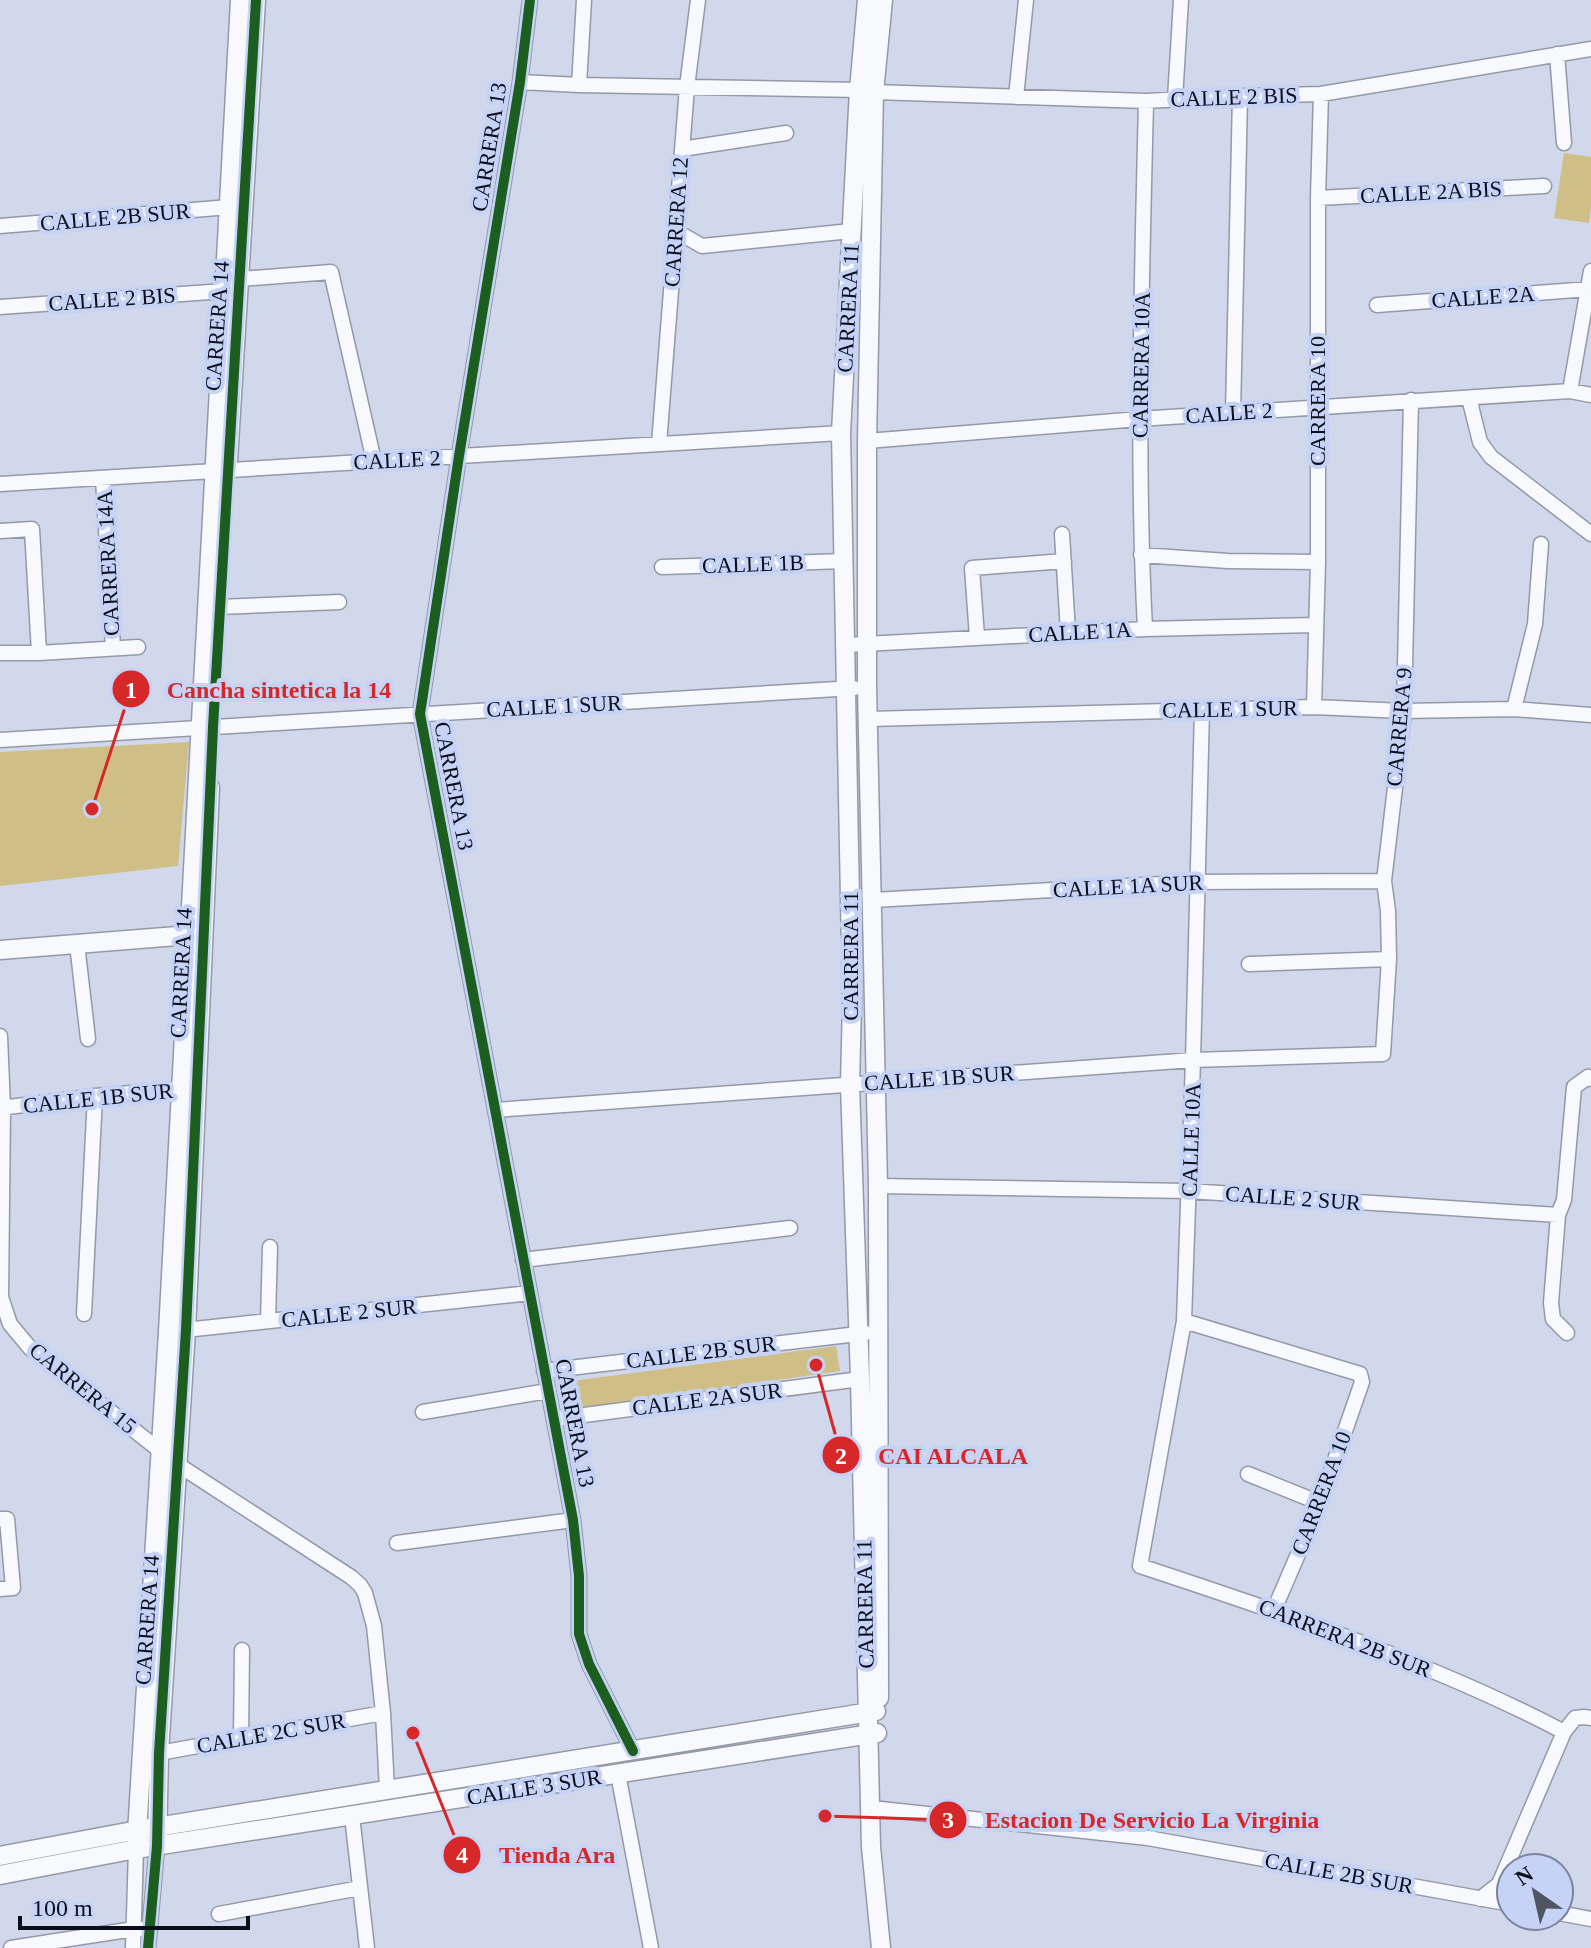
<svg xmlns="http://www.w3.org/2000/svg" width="1591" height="1948" font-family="'Times New Roman',serif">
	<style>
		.green { fill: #cfbe86 }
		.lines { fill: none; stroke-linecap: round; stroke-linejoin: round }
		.street-casing { stroke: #9499a8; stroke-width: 17 }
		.secondary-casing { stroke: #9499a8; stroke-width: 21 }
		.street { stroke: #f8f9fc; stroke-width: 14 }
		.secondary { stroke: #f8f9fc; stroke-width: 18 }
		.cycleway-casing { stroke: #c6d3f6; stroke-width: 15 }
		.cycleway { stroke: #1b5e20; stroke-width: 10 }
		.labels { text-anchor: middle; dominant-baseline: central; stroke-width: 8; stroke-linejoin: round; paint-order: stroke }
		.street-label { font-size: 22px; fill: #0a0e1a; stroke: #c6d3f6 }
		.leader { fill: none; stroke: #d62828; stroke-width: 3 }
		.callout-dot { fill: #d62828; stroke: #c6d3f6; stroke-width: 3 }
		.mark-label { font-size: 24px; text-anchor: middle; font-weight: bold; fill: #fff }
		.callout-label { font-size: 24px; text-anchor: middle; font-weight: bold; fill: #d62828; stroke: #c6d3f6; stroke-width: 8; stroke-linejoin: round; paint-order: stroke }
	</style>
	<rect width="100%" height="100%" fill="#d1d8eb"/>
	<path class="green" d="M1564 153 1591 157V206L1589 223 1554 218Z
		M189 742 178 866 0 886V752Z
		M836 1346 840 1371 572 1410 565 1382Z"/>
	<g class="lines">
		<defs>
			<path id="street" d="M530 0 520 82 459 456 420 714 573 1520 579 1576V1634L589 1664 633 1751
				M1557 54 1564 143
				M520 82 579 85 859 90
				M579 85 584 0
				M874 92 1146 101 1240 96 1321 94 1591 49
				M1016 97 1026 0
				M1175 99 1181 0
				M682 149 786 133
				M1318 198 1544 186
				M0 226 229 207
				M676 231 702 246 851 231
				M240 279 331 272 374 461
				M1377 305 1589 289
				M0 307 224 291
				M1570 391 1591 271
				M1469 398 1480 442 1491 457 1591 534
				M1233 413 1240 96
				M867 441 1139 419 1570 391 1591 395
				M659 444 687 87 698 0
				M103 478 113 648
				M0 484 841 433
				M0 531 32 529 39 653
				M1062 534 1068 632
				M1141 555 1228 561 1318 562
				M662 567 844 561
				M219 607 339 602
				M1145 629C1136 453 1142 277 1146 101
				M977 637 972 568 1064 561
				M846 645 1145 629 1315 625
				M0 653H39L138 647
				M1314 707 1318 562V198L1321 94
				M1514 709 1535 624 1541 544
				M1202 710 1193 1060 1184 1321 1140 1566C1282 1613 1431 1662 1564 1732
				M869 719 1314 707 1404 711 1514 709 1591 715
				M0 740 854 688
				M873 900 1198 882 1384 881
				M77 944 88 1039
				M1249 964 1389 959
				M0 1036 3 1108 1 1297 10 1324 30 1348 177 1464 351 1577 360 1585 365 1593 374 1626 383 1713 387 1790
				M0 1108 95 1096 191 1088
				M495 1110 1193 1060 1383 1054 1389 959 1388 911 1384 881 1404 711 1411 400
				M878 1186 1189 1191 1558 1215
				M523 1260 790 1228
				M84 1314 95 1096
				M268 1321 270 1247
				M1184 1321 1360 1374 1362 1382 1320 1503 1274 1610
				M176 1331 530 1293
				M1567 1333 1553 1319 1551 1303 1558 1215 1564 1200 1574 1087 1588 1077 1591 1079
				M544 1371 866 1333
				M423 1412 548 1391
				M554 1419 860 1379
				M1248 1474 1320 1503
				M0 1519H7L13 1588 0 1589
				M397 1543 573 1520
				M241 1739 242 1650
				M159 1753 383 1713
				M618 1774 651 1948
				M869 1810 881 1809 1148 1838 1511 1904
				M352 1816 367 1948
				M1480 1899 1499 1884 1564 1732 1575 1718 1584 1717 1591 1718
				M1559 1913 1591 1919
				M219 1914 360 1888
				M11 1948 134 1929H150
				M133 1948 136 1849
				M148 1948 157 1846"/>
			<path id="secondary" d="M867 0 859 90 841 433 852 1002 850 1085 860 1379 871 1847 881 1948
				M228 461 256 0
				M0 950 190 935
				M879 1698 878 1186 867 687V441L874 92 883 0
				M157 1846 159 1753 186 1330 210 787
				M136 1849 168 1332 240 0
				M0 1856 138 1830 876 1711
				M0 1875 136 1849 877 1733"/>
		</defs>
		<use href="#street" class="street-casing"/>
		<use href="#secondary" class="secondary-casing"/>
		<use href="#street" class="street"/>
		<use href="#secondary" class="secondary"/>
		<defs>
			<path id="cycleway" d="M530 0 520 82 459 456 420 714 573 1520 579 1576V1634L589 1664 633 1751
				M148 1948 157 1846 159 1753 186 1330 213 727 256 0"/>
		</defs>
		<use href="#cycleway" class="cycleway-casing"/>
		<use href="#cycleway" class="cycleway"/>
	</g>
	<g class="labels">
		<g class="street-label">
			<text transform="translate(1234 97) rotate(-2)">CALLE 2 BIS</text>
			<text transform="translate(489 147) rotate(-81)">CARRERA 13</text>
			<text transform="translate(1431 192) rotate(-3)">CALLE 2A BIS</text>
			<text transform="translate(115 217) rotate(-5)">CALLE 2B SUR</text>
			<text transform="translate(676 222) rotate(-86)">CARRERA 12</text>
			<text transform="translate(1483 297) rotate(-4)">CALLE 2A</text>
			<text transform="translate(112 299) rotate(-4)">CALLE 2 BIS</text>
			<text transform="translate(848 308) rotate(-87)">CARRERA 11</text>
			<text transform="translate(217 326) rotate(-86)">CARRERA 14</text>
			<text transform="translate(1141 365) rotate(-89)">CARRERA 10A</text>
			<text transform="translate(1317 401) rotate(-90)">CARRERA 10</text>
			<text transform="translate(1229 413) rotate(-4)">CALLE 2</text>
			<text transform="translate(397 460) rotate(-3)">CALLE 2</text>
			<text transform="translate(108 563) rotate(-93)">CARRERA 14A</text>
			<text transform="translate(753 564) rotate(-2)">CALLE 1B</text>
			<text transform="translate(1080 632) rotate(-3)">CALLE 1A</text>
			<text transform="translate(554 706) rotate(-3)">CALLE 1 SUR</text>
			<text transform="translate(1230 709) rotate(-1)">CALLE 1 SUR</text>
			<text transform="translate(1399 727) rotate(-85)">CARRERA 9</text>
			<text transform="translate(454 786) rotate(79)">CARRERA 13</text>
			<text transform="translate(1128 886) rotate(-3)">CALLE 1A SUR</text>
			<text transform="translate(850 956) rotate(-90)">CARRERA 11</text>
			<text transform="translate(181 973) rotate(-87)">CARRERA 14</text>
			<text transform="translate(939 1078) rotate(-4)">CALLE 1B SUR</text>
			<text transform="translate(98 1098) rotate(-6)">CALLE 1B SUR</text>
			<text transform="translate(1191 1140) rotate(-88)">CALLE 10A</text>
			<text transform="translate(1293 1198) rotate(4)">CALLE 2 SUR</text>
			<text transform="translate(349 1313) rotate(-6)">CALLE 2 SUR</text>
			<text transform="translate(701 1352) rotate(-7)">CALLE 2B SUR</text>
			<text transform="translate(83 1388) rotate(39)">CARRERA 15</text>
			<text transform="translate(707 1399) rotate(-7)">CALLE 2A SUR</text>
			<text transform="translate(575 1423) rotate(79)">CARRERA 13</text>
			<text transform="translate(1321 1493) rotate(-69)">CARRERA 10</text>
			<text transform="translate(865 1604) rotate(-91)">CARRERA 11</text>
			<text transform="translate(147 1620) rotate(-86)">CARRERA 14</text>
			<text transform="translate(1345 1638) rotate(21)">CARRERA 2B SUR</text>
			<text transform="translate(271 1733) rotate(-10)">CALLE 2C SUR</text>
			<text transform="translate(534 1787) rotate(-9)">CALLE 3 SUR</text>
			<text transform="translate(1339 1873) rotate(10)">CALLE 2B SUR</text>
		</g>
	</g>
	<path class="leader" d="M92 809L131 689M816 1365L841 1455M825 1816L948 1820M413 1733L462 1855"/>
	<g class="callout-dot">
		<circle cx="92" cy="809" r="8"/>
		<circle cx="816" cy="1365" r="8"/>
		<circle cx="825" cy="1816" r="8"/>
		<circle cx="413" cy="1733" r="8"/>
		<circle cx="131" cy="689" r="20"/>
		<circle cx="841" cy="1455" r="20"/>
		<circle cx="948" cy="1820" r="20"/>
		<circle cx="462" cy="1855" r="20"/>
	</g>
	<g class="mark-label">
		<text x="131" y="698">1</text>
		<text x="841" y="1464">2</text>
		<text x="948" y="1828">3</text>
		<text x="462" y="1863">4</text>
	</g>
	<g class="callout-label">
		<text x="279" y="698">Cancha sintetica la 14</text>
		<text x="953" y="1464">CAI ALCALA</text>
		<text x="1152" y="1828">Estacion De Servicio La Virginia</text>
		<text x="557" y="1863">Tienda Ara</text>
	</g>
	<g transform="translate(1535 1892) rotate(326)"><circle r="38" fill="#c6d3f6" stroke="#7b849e" stroke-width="2"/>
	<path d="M0-6L14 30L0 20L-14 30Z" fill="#505563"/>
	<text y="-12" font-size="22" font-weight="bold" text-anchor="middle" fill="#0a0e1a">N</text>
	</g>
	<path d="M20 1916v12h228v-12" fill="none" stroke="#0a0e1a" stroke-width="4"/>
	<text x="32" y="1916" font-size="24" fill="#0a0e1a" stroke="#c6d3f6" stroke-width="6" paint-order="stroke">100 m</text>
</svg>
